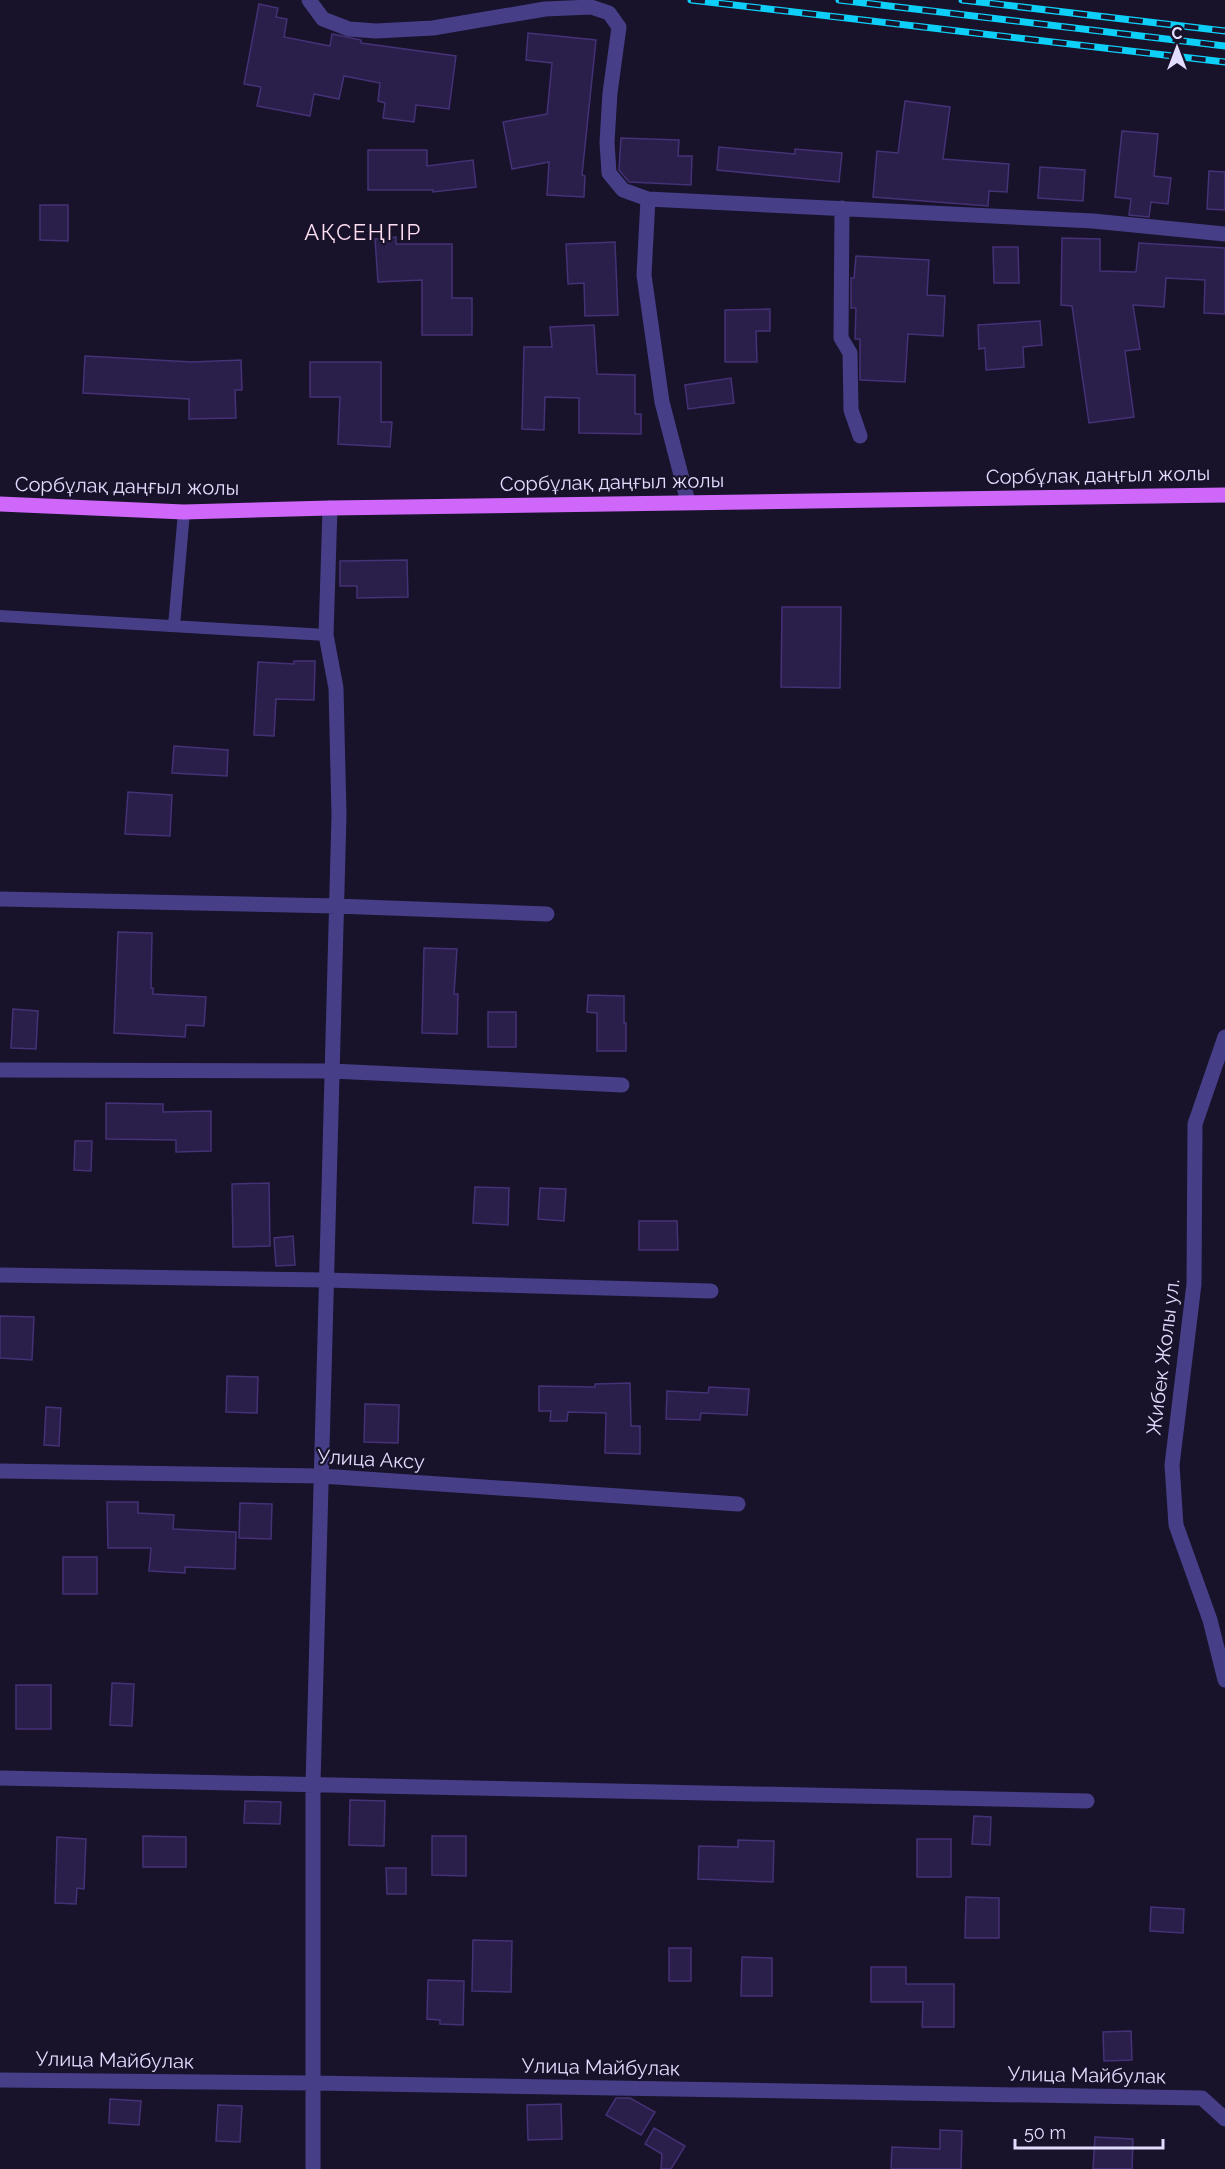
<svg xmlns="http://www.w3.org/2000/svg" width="1225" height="2169" font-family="Raleway,sans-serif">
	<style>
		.building { fill: #2a1e4b; stroke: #443176; stroke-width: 1.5 }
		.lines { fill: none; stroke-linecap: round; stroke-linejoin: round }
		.service { stroke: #463e87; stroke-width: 12 }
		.minor { stroke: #463e87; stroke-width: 15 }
		.primary { stroke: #ce67fa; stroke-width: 15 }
		.rail-casing { stroke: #0ecff7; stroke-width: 7 }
		.rail { stroke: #18122a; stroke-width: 4.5; stroke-dasharray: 14; stroke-linecap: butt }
		.labels { text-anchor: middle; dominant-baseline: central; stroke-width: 4.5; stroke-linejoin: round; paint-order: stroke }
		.street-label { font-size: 20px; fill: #e2dcfe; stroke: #18122a }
		.quarter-label { font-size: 22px; letter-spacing: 1.5px; fill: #fedef0; stroke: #18122a }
	</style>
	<rect width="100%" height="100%" fill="#18122a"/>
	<path class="building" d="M259 4 278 8 276 17 287 19 284 37 330 46 332 34 361 40V43L456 56 449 109 416 105 414 122 383 118 385 103 378 101 380 83 344 76 339 99 314 94 310 116 257 106 261 87 244 84Z
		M528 33 596 40 582 175 585 176 584 197 547 195 549 162 512 169 503 122 547 114 552 63 526 60Z
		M905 101 950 107 943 159 1009 164 1007 192 989 191 988 206 873 197 877 151 898 153Z
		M1122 131 1158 134 1154 176 1171 178 1168 204 1151 202 1149 217 1129 215 1131 199 1115 197Z
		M621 138 679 140 678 156H692L691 185 629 182 619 170Z
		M719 147 795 154V149L842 153 839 182 717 170Z
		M368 150H427V166L473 160 476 187 433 192V190H368Z
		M1040 167 1085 170 1083 201 1038 198Z
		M1209 171 1225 172V210L1207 209Z
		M40 205H68V241L40 240Z
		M396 237V244H452V298H472V335H422V280L378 282 375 239Z
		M1062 238 1100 239V271L1136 272 1139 243 1225 248V314L1204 313 1205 280 1166 278 1164 307 1133 305 1140 349 1125 351 1134 417 1089 423 1072 306 1061 305Z
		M615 242 618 315 585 316 584 283 568 284 566 244Z
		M993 247H1018L1019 283H994Z
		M856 256 929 260 927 295 945 296 943 336 908 334 905 382 860 380V339H855L856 308H851V278H854Z
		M770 309V331H756L757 362H725V310Z
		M1040 321 1042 345 1023 347 1024 367 986 370 985 348 979 349 978 325Z
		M594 325 597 374 635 375V414H641V434L579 433V398L545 397 544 430 522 429 524 347H552L550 327Z
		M85 356 192 362 241 360 242 390H235L236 418 189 419V399L83 393Z
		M310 362H381V422H392L390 447 338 444 340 397H310Z
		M731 378 734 403 688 409 685 385Z
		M407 560 408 597 357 598V586H340V561Z
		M782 607H841L840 688 781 687Z
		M294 661H315L314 700 276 699 274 736 254 735 258 662 294 664Z
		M174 746 228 750 227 776 172 773Z
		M128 792 172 795 170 836 125 834Z
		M118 932 152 933 151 988H153V994L206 997 204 1026 186 1025 185 1037 114 1033Z
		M424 948 457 949 454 994H458L457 1034 422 1033Z
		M588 995 624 996V1023H626V1051H597V1013L587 1012Z
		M13 1009 38 1011 36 1049 11 1048Z
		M488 1012H516V1047H488Z
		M106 1103 163 1104V1112L211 1111V1151L176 1152V1140L106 1139Z
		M75 1141H92L91 1171 74 1170Z
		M269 1183 270 1246 233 1247 232 1184Z
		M475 1187 509 1188 508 1225 473 1223Z
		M540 1188 566 1189 564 1221 538 1219Z
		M639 1221H677L678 1250H639Z
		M293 1236 295 1265 276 1266 274 1238Z
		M0 1316 34 1317 32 1360 0 1358Z
		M227 1376 258 1377 257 1413 226 1412Z
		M630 1383 631 1426H640V1454L605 1453 606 1413 568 1412 567 1421H550L551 1411H539V1386L595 1387V1384Z
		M709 1387 749 1389 747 1415 701 1413 700 1420 666 1419 667 1391 708 1393Z
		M365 1404 399 1405 398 1443 364 1442Z
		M46 1407 61 1408 59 1446 44 1445Z
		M107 1502H138V1513L174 1515 173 1529 236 1532 235 1569 185 1567V1573L149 1571 151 1548H108Z
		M240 1503 272 1504 271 1539 239 1538Z
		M63 1557H97V1594H63Z
		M112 1683 134 1684 132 1726 110 1725Z
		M16 1685H51V1729H16Z
		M350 1800 385 1801 384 1846 349 1845Z
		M245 1801 281 1802 280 1824 244 1823Z
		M974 1816 991 1817 990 1845 972 1844Z
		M143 1836 186 1837V1867H143Z
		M432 1836H466V1876L432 1875Z
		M57 1837 86 1839 84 1889 77 1888 76 1904 55 1903Z
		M917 1839H951V1877H917Z
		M738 1840 774 1841 773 1882 698 1879 699 1846 738 1847Z
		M386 1868H406V1894H387Z
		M966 1897 999 1898V1938H965Z
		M1151 1907 1184 1909 1183 1933 1150 1931Z
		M473 1940 512 1941 511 1992 472 1991Z
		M669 1948H691V1981H669Z
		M742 1957 772 1958V1996H741Z
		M871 1967H906V1984H954V2027H922L923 2002H871Z
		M428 1980 464 1981 463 2025 440 2024V2020L427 2019Z
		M1131 2031 1132 2060 1104 2061 1103 2032Z
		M616 2098H630L655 2112 641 2135 606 2115Z
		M110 2099 141 2101 139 2125 109 2123Z
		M561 2104 562 2139 528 2140 527 2105Z
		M218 2105 242 2106 240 2142 216 2141Z
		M654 2128 685 2146 671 2169H661L662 2154 645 2144Z
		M940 2130 962 2131 961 2169H891L892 2147 940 2149Z
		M1095 2137 1133 2139 1132 2169H1093Z"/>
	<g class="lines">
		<path class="service" d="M0 616 326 635
			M174 626 184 512"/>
		<path class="minor" d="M309 0 323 19 349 29 376 31 433 28 545 9 591 7 609 13 619 27 610 93 607 142 609 173 623 190 648 199
			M842 208 841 338 850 353 851 410 860 436
			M688 502 662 402 644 275 648 199 1093 221 1225 234
			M0 899 336 906 547 914
			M1225 1037 1195 1124 1194 1284 1172 1465 1176 1525 1210 1620 1225 1680
			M0 1070 332 1071 622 1085
			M0 1275 326 1280 711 1291
			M0 1471 321 1476 738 1504
			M0 1778 1087 1801
			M0 2080 313 2083 1202 2098 1225 2119
			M313 2169V1784L339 815 336 688 326 635 330 508"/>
		<path class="primary" d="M0 504 184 512 330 508 1225 495"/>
		<defs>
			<path id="rail" d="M691 0 1225 62
				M839 0 1225 46
				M962 0 1225 31"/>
		</defs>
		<use href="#rail" class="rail-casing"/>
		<use href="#rail" class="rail"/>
	</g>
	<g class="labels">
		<g class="street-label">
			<text transform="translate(1098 475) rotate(-1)">Сорбұлақ даңғыл жолы</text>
			<text transform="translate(612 482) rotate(-1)">Сорбұлақ даңғыл жолы</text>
			<text transform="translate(127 486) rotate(1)">Сорбұлақ даңғыл жолы</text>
			<text transform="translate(1163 1357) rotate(-83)">Жибек Жолы ул.</text>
			<text transform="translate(371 1459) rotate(3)">Улица Аксу</text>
			<text transform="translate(115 2060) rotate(1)">Улица Майбулак</text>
			<text transform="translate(601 2067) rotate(1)">Улица Майбулак</text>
			<text transform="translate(1087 2075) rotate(1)">Улица Майбулак</text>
		</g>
		<g class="quarter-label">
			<text x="363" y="232">АҚСЕҢГІР</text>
		</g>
	</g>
	<g transform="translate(1177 48)" stroke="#18122a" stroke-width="4.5" paint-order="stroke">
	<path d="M0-4.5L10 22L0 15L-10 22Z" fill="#e2dcfe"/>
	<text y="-9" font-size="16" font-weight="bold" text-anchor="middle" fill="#e2dcfe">С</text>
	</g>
	<path d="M1015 2139v9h148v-9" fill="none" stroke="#e2dcfe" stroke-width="3"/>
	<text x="1024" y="2139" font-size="18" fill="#e2dcfe" stroke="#18122a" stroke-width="4.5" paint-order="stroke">50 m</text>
</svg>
